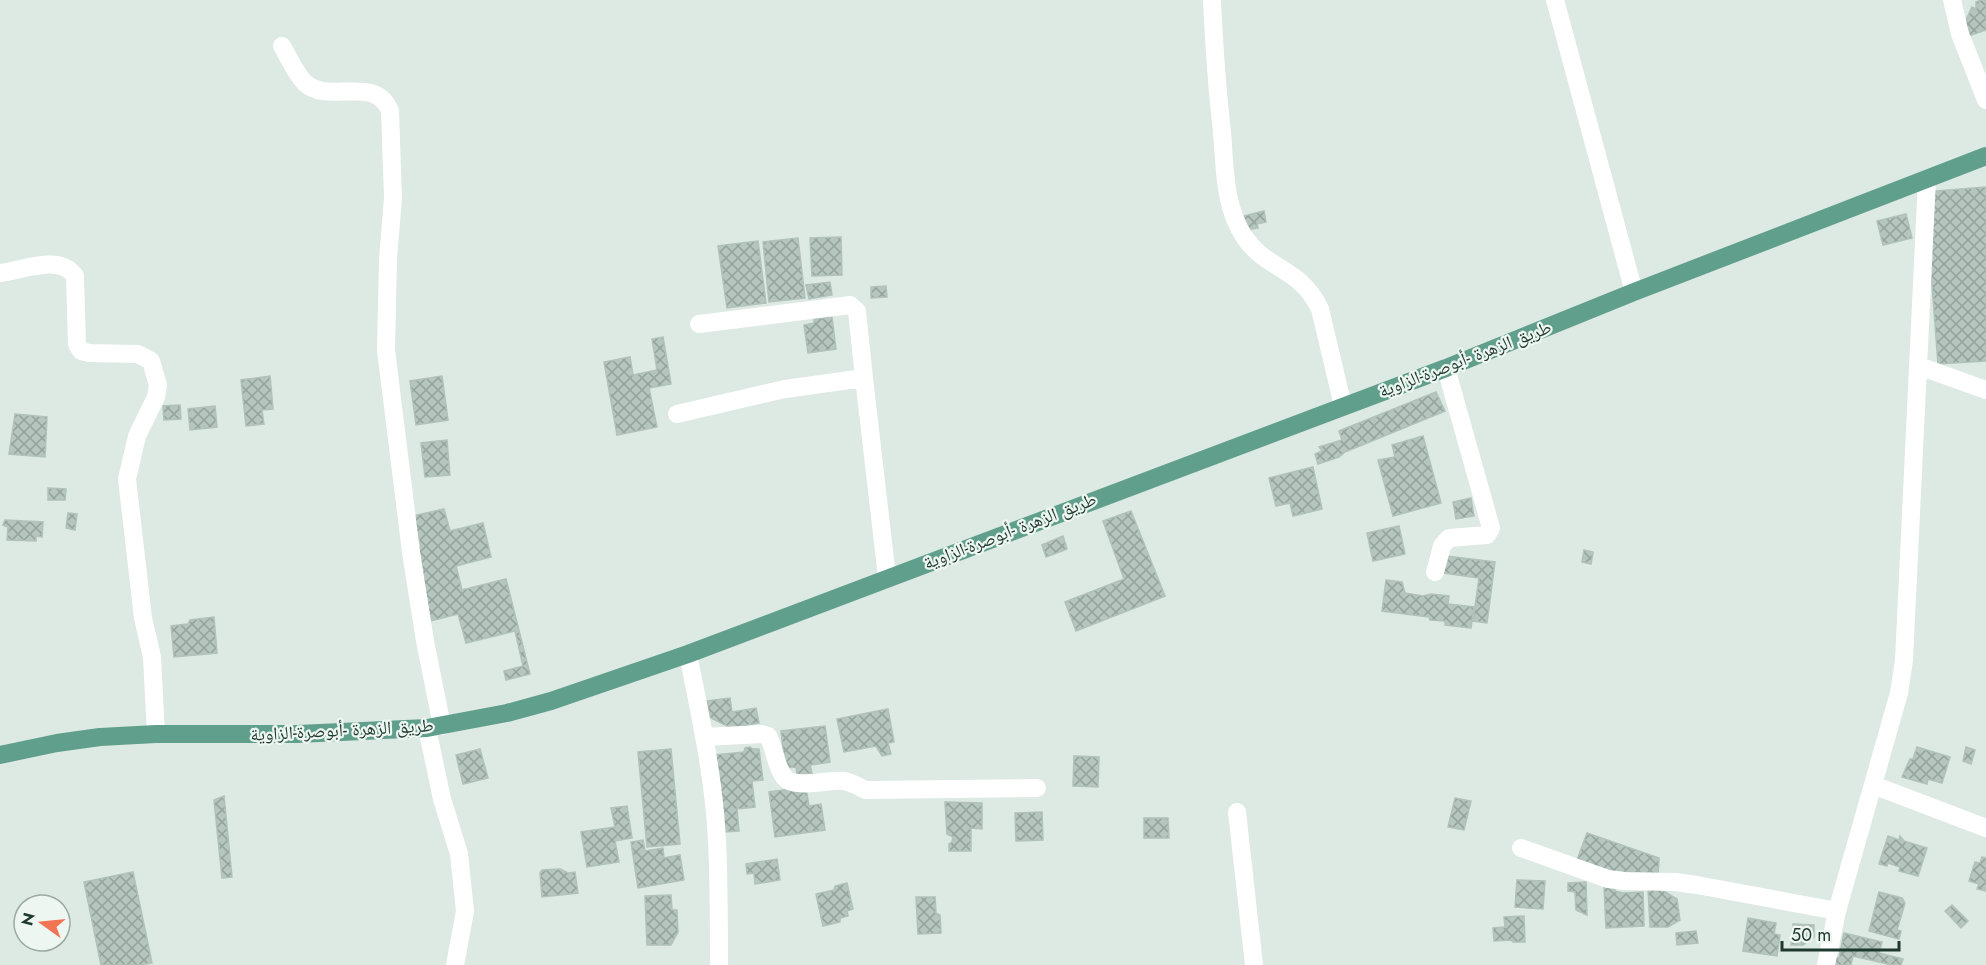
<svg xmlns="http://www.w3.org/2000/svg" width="1986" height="965" font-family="Jost,'Noto Naskh Arabic',sans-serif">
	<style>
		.building { fill: url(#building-cross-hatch); stroke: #b0c2ba; stroke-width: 1.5 }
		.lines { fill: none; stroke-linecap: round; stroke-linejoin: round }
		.street { stroke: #fff; stroke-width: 18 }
		.primary { stroke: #619f8d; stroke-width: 18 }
		.labels { text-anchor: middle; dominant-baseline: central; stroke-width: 4.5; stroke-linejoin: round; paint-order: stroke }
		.street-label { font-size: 18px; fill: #1f3830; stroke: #edf6f1 }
	</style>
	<defs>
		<pattern id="building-cross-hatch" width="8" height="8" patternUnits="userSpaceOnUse" patternTransform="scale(1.5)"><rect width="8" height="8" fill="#b5c6bf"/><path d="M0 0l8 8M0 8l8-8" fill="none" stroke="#93a29c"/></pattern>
	</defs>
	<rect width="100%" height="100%" fill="#dde9e3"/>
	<path class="building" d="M1981 0H1986V30L1968 36 1964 24 1972 7 1976 9V2Z
		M1986 187V361L1938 364 1925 192Z
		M1264 211 1266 222 1257 224 1258 228 1247 230 1244 216Z
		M1906 214 1912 238 1883 245 1877 221Z
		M841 237 842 275 812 276 810 238Z
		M798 238 805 298 769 302 763 242Z
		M758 241 766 303 727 308 718 246Z
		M830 282 832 295 809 299 806 285Z
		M886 286 887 297 871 298V287Z
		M832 317 836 349 808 353 804 325 814 323V319Z
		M663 337 671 384 649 388 657 427 617 435 604 362 630 357 633 375 657 370 652 339Z
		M270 376 273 409 262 410 264 424 246 426 241 380Z
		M442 376 448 420 416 425 410 381Z
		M1436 392 1445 411 1345 452 1339 457 1318 464 1315 454 1322 451 1319 447 1342 440 1339 431Z
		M180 405 181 419 164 420 163 406Z
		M215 406 217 427 190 430 188 409Z
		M15 414 47 417 45 457 9 454Z
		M1423 436 1441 503 1393 516 1378 460 1395 457 1392 445Z
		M447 440 450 475 425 477 421 443Z
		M1313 467 1322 509 1293 516 1290 503 1276 506 1269 478Z
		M48 488 66 489 65 500H48Z
		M1471 498 1474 516 1456 519 1453 502Z
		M444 509 450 531 483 523 491 557 456 566 462 590 506 579 530 674 506 680 504 671 523 666 515 631 466 643 458 614 430 621 415 548 421 547 413 516Z
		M1131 511 1165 596 1076 631 1065 602 1124 579 1103 521Z
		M68 513 77 514 75 530 66 528Z
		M5 520 43 522 42 537 36 536V541L7 540 8 527 3 525Z
		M1399 526 1405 554 1373 561 1367 533Z
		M1063 536 1067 549 1046 557 1042 545Z
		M1584 550 1593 552 1591 564 1582 562Z
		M1446 556 1495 562 1487 623 1473 621 1479 578 1444 573Z
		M1386 580 1402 582 1405 593 1423 596 1431 594 1449 596 1448 604 1474 607 1471 628 1445 625V621L1430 620 1429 617 1382 611Z
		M214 617 217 653 174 657 171 626 188 624 190 620Z
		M730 698 732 712 756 708 759 723 731 728 709 717 707 701Z
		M888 709 894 742 888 743 891 754 882 756 876 746 844 752 837 719Z
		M825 726 830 762 810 765 812 773 797 775 796 767 785 768 781 731Z
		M750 747 753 749H759L763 780 752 781 755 807 737 809 739 831 724 832 715 755 744 752 745 748Z
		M1917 747 1950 757 1942 783 1928 779 1927 784 1902 777 1910 759H1913Z
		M1966 747 1975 750 1971 764 1963 761Z
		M480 749 488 778 463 784 456 755Z
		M671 749 680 844 647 847 638 752Z
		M1074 756 1099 757 1098 787 1073 786Z
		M806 787 809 806 821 804 825 830 775 837 769 792Z
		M224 796 232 877 222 878 214 800Z
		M1455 798 1471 801 1464 830 1448 827Z
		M945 802 982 803V829L971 828V851H949V844L952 842 953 837 947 834Z
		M627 806 632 838 615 841 619 862 587 867 581 832 615 827 611 808Z
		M1042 812 1043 840 1016 841 1015 813Z
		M1144 818H1168L1169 838H1144Z
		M1587 833 1659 858 1658 878 1643 872 1639 875 1627 871 1625 877 1577 860Z
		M1888 836 1899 840 1900 836 1904 841 1927 848 1918 876 1899 871 1900 867 1888 863 1887 866 1879 864Z
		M643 840 645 851 663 848 664 858 680 855 684 880 638 888 631 842Z
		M1982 857 1986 858V891L1977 889 1979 884 1969 881 1975 862 1980 863Z
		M777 859 780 880 755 884 754 873 747 874 746 864Z
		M560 869 568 873 575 872 578 893 542 897 540 873 542 870Z
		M133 872 152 963 140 965H101L84 882Z
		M1517 880 1545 881 1543 909 1515 907Z
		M1586 882 1587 915 1576 910 1575 892 1568 891V883Z
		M847 883 853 909 847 911 848 916 840 918V922L823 926 816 894 834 890 835 886Z
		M1604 886H1614L1615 891 1623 893 1643 892 1644 926 1606 928Z
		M1648 888H1659L1677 899 1680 920 1668 927H1650Z
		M1879 892 1902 898 1905 903 1897 930 1901 931 1899 939 1869 931Z
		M671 895 672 910H677L678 932 671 945H647L645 896Z
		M916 897H935L936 913 940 915 941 933 918 934Z
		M1952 905 1968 921 1961 928 1945 911Z
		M1524 916 1525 942H1513L1511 940 1494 941 1493 928 1505 927 1504 917Z
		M1748 918 1776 923 1774 934 1780 935 1777 956 1743 951Z
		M1793 924 1814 925V937L1803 945H1791Z
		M1696 931 1698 943 1677 945 1676 933Z
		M1844 933 1882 942 1879 953 1903 959 1901 965H1892L1853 956 1851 965H1832L1834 957 1839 958Z"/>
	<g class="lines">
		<path class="street" d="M1212 0C1214 44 1217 88 1222 132 1225 168 1224 208 1245 238 1267 270 1301 268 1320 309L1343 406
			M1555 0 1634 292
			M1952 0 1960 34 1986 100
			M282 46C289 58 296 74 305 83 329 105 375 74 390 111L393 198 388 259 386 350 411 552 425 641 442 726
			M0 273C22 271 59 253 75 276L77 344 81 351 89 353 138 354 151 361 158 385 156 397 137 436 127 479 143 618 152 657 156 734
			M699 324 850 305 857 311 864 378
			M1919 366 1986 390
			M677 414 785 389 864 378 887 577
			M1435 572 1442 546 1449 538 1487 535 1491 528 1446 368
			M688 654C700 715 714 777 717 840 719 882 719 924 719 965
			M427 728 442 799 459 854 465 911 455 965
			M704 737 762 734 768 736C775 748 775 765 784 777 794 790 829 779 844 781 852 782 858 787 866 790L1037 788
			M1873 785 1986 828
			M1237 812 1254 965
			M1521 848 1608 879 1625 881 1675 882 1697 885 1837 911
			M1826 965 1837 911 1899 693 1904 660 1927 179"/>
		<path class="primary" d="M0 755 57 743 100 737 156 734H298L427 728 507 713 551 701 688 654 1446 368 1634 292 1986 156"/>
	</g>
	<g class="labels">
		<g class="street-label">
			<text transform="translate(1465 359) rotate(-21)">طريق الزهرة -أبوصرة-الزاوية</text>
			<text transform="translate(1010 531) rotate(-21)">طريق الزهرة -أبوصرة-الزاوية</text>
			<text transform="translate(342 730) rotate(-3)">طريق الزهرة -أبوصرة-الزاوية</text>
		</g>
	</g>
	<g transform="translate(42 923) rotate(285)"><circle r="28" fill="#edf6f1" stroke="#9baaa4" stroke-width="1.5"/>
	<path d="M0-4.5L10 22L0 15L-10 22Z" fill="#f17453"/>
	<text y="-9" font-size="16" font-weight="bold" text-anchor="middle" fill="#1f3830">N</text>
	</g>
	<path d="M1782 941v9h117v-9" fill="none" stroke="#1f3830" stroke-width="3"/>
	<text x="1791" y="941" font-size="18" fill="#1f3830" stroke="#edf6f1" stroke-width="4.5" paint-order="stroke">50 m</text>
</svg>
